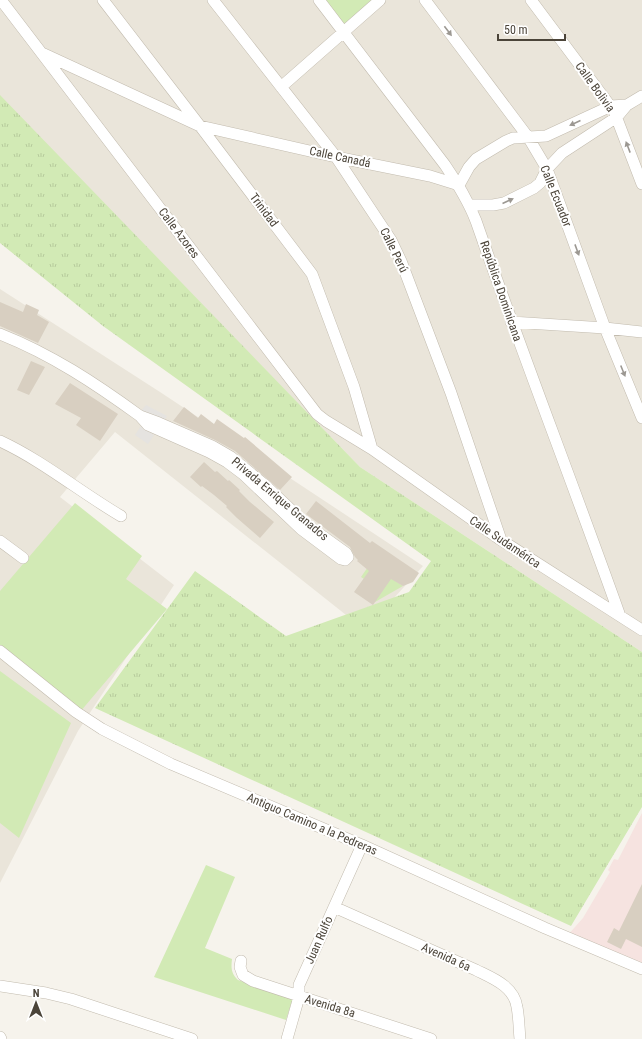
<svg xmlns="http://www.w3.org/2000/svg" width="642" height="1039" font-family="'Roboto Condensed',sans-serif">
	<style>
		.residential { fill: #eae5da }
		.medical { fill: #f6e3e0 }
		.grass { fill: url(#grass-tufts) }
		.park { fill: #d2eab5 }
		.parking { fill: #e5e3e0 }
		.building { fill: #d8cfc1 }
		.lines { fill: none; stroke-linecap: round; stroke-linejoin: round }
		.minor-casing { stroke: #c2bbae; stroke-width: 12 }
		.minor { stroke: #fff; stroke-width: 11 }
		.oneway { fill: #9c9892 }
		.labels { text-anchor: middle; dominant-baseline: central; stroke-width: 4; stroke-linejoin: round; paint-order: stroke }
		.street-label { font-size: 12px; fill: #4b4439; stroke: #fff }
	</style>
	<defs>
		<pattern id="grass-tufts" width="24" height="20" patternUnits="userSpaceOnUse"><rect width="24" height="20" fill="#d2eab5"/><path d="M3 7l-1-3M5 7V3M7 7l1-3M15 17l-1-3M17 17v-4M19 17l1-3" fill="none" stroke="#b6ca9c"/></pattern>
	</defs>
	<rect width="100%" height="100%" fill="#f6f3ec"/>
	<path class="residential" d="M0 0H642V652L360 467 0 97Z
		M0 289 160 392 423 566 365 630 115 432 60 497 174 585 78 731 0 883Z"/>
	<path class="medical" d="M642 813V966L567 936 583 918 610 872 608 870 614 859 618 860Z"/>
	<path class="grass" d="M0 95 360 467 642 652V807L571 926 95 708 195 571 286 636 409 592 431 561 103 326 0 243Z"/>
	<path class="park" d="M325 0H374L345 27Z
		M75 503 142 556 126 579 167 609 80 712 0 648V591Z
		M370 564 403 586 375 602 364 579 361 577Z
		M0 671 71 723 19 838 0 823Z
		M206 865 235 877 205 948 232 959C231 968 231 973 238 980L293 998 286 1020 154 977Z"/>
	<path class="parking" d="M146 405 167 416 162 423 140 412Z
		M141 426 154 435 148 444 135 435Z"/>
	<path class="building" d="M0 302 23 312 26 304 39 310 37 315 49 322 38 343 0 326Z
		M31 361 45 367 29 395 17 390Z
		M70 383 118 414 100 441 76 425 81 418 55 404Z
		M184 407 198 418 201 414 214 424 217 419 244 438 245 437 292 477 280 490 235 451 215 440 173 421Z
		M204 462 215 472 217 471 228 481 229 480 240 490 239 491 250 502 274 522 260 538 237 518 226 507 227 506 214 495 202 486 201 487 190 477Z
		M316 501 370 543 372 541 419 573 413 582 403 586 391 579 373 605 354 592 369 571 357 561 358 560 355 557 350 547 306 514Z
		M642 884V947L626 939 621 949 607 942 614 928 619 931Z"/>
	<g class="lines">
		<defs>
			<path id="minor" d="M1 0 317 414 326 421 372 449 501 540 642 630
				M103 0 200 126 312 274 354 387 372 449
				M213 0 336 157 391 240 401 261 451 393 501 540
				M319 0 445 165C457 183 468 200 476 221 522 353 573 484 620 616
				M425 0 528 137 547 169 605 328 642 418
				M531 0 614 111 642 184
				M44 54 200 126 336 157 430 176 459 185 469 167 476 159 506 141 513 138 546 136 611 106 627 105
				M281 87 380 0
				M470 205H493L504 203 534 188 540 183 547 169 562 153 617 117 627 105 642 96
				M511 322 605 328 642 332
				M0 334C51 354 96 384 140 416
				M140 416 159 423 212 446 231 457 266 486 307 525 346 553 348 557 345 560 341 559 301 529 243 474 227 462 209 452 148 425Z
				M0 441C43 461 80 492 121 516
				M0 541 23 558
				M0 651 76 712 102 729 171 764 362 845 545 928 642 969
				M334 907 476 970C492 978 514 986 517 1007 519 1017 519 1029 520 1039
				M241 961 240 967 243 975 253 981 431 1039
				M0 986 46 993 71 999 192 1039
				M0 1037 1 1039
				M287 1039 299 997V985L362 845"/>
		</defs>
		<use href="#minor" class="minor-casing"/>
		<use href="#minor" class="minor"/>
	</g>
	<defs><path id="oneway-solid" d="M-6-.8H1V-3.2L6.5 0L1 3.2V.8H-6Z"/></defs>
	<g class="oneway">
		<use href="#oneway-solid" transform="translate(448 31) rotate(53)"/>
		<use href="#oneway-solid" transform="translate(575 123) rotate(156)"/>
		<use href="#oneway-solid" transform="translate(628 147) rotate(-111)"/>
		<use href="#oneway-solid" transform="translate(508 201) rotate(-24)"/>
		<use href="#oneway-solid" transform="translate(577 250) rotate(70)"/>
		<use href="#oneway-solid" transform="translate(623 371) rotate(68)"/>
	</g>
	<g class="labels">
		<g class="street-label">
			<text transform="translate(595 87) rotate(54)">Calle Bolivia</text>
			<text transform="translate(340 157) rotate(12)">Calle Canadá</text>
			<text transform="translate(556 196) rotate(68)">Calle Ecuador</text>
			<text transform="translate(264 210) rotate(53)">Trinidad</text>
			<text transform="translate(179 233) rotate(53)">Calle Azores</text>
			<text transform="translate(394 250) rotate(64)">Calle Perú</text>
			<text transform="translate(501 291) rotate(71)">República Dominicana</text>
			<text transform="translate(280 499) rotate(40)">Privada Enrique Granados</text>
			<text transform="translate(505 542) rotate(34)">Calle Sudamérica</text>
			<text transform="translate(312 824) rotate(23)">Antiguo Camino a la Pedreras</text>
			<text transform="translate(319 940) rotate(-66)">Juan Rulfo</text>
			<text transform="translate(446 957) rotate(24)">Avenida 6a</text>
			<text transform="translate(330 1006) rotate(17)">Avenida 8a</text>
		</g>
	</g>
	<g transform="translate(36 1003)" stroke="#ffffff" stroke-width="3" paint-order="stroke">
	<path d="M0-3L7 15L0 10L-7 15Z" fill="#4b4439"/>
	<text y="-6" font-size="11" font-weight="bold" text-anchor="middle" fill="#4b4439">N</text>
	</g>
	<path d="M498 34v6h67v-6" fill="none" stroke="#4b4439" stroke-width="2"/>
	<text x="504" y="34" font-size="12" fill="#4b4439" stroke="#ffffff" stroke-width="3" paint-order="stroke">50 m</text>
</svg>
